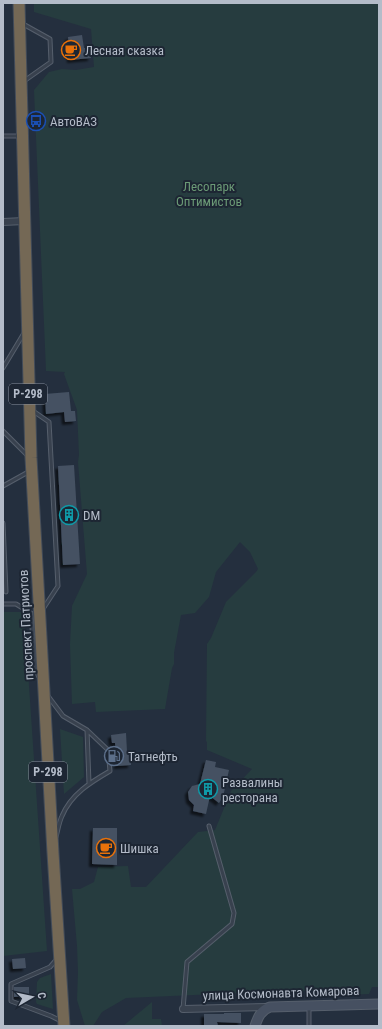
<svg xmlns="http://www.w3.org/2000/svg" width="382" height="1029" font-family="'Roboto Condensed',sans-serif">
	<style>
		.green { fill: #263c3f }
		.building { fill: #455162; filter: url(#shadow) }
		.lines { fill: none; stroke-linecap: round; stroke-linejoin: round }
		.lane-casing { stroke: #565f6c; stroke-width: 5 }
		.street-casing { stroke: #565f6c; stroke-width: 8 }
		.secondary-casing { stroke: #565f6c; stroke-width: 11 }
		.highway-casing { stroke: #434c59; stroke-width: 13 }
		.lane { stroke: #38414e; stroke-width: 3 }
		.street { stroke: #38414e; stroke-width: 6 }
		.secondary { stroke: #465061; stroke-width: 9 }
		.highway { stroke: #746855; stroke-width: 11 }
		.labels { text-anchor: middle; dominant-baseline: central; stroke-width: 4; stroke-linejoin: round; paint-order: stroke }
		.shield { fill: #1d2633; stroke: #878f9c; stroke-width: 1 }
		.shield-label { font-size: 12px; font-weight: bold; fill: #b4bcc9 }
		.poi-label { font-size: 13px; fill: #b4bcc9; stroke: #1d2633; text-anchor: start }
		.park-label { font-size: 13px; fill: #6b9a76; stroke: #1d2633 }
		.street-label { font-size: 13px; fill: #b4bcc9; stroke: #1d2633 }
	</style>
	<defs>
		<filter id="shadow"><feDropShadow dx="-3" dy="3" stdDeviation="1" flood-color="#0009"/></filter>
	</defs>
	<rect width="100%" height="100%" fill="#242f3e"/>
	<path class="green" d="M34 3H379V987H372L369 994 318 996 305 991 278 999 259 992 126 998 102 1012 93 1026H85L77 1000 78 972 77 946 72 889H80L94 882 98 867 128 866 131 887H146L198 832 215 830 231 791 252 769 207 750V742L206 741 207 644 211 638 226 602 256 572 258 569 250 552 240 542 216 572 209 597 195 613 181 615 174 653V664L172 668 165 709 96 712 95 702 72 704 70 644 72 606 87 574 78 462 79 455 77 410 64 374 65 372 46 371 34 90 49 72 62 69 76 70 94 67 91 29 34 12Z
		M3 612H24L47 951 3 956Z
		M60 729 83 737 84 777 64 794Z
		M51 974 53 1009 37 1004 36 1002 37 982 40 978Z
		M152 1002V1019H161L162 1026H123Z"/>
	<path class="building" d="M82 35 84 48H90L91 58 70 60 68 37Z
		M69 392 71 411H75L76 421 65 422 64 412 46 414 45 394Z
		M74 465 80 564 63 565 58 466Z
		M126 733 127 752H130L131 765 117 766 115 743H112L111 735Z
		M206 760 216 762 215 767 229 770 223 797 219 803 210 796 206 814 193 811 194 805 189 800 188 792 192 786 200 784Z
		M93 828H117V865L92 864Z
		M25 958 26 968 13 969 12 959Z
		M14 987H29V996L14 997Z
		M224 1013H241V1023L217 1022 218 1026H204V1014H224Z"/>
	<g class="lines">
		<defs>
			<path id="lane" d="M23 24 50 39 51 62 24 81
				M3 136H20
				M3 368 24 333
				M33 411 49 422 58 586 43 609
				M3 431 27 455
				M3 486 30 471
				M3 523 6 592
				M3 604H16L31 613 35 669 39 677
				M48 696 63 716 87 730 108 750 110 771C91 782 71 794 62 816 59 822 58 830 56 837
				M87 730 89 783
				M56 960 50 967 11 984V1001L51 1016 61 1021
				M309 1007V1026
				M183 1009 187 962 232 924 234 913 209 826"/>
			<path id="street" d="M3 222 24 221
				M183 1009 269 1007"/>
			<path id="secondary" d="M255 1026C258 1017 261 1010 270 1007L379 1004"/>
			<path id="highway" d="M19 3 31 458 53 853 64 1026"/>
		</defs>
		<use href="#lane" class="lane-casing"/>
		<use href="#street" class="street-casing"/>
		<use href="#secondary" class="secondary-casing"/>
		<use href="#highway" class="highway-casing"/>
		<use href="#lane" class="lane"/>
		<use href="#street" class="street"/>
		<use href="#secondary" class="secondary"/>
		<use href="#highway" class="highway"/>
	</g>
	<defs>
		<symbol id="cafe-ring" viewBox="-11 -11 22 22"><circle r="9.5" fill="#1d2633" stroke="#e8710a" stroke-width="1.5"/><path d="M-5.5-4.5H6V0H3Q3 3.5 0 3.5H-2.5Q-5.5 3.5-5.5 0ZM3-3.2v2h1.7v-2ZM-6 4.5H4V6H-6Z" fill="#e8710a"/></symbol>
		<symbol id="bus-ring" viewBox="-11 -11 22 22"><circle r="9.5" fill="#1d2633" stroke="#1a4fb4" stroke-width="1.5"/><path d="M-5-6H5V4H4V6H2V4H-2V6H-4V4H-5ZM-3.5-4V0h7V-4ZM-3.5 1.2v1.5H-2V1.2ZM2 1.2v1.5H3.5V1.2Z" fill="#1a4fb4"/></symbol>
		<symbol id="building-ring" viewBox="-11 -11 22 22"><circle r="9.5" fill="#1d2633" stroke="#0f9aa8" stroke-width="1.5"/><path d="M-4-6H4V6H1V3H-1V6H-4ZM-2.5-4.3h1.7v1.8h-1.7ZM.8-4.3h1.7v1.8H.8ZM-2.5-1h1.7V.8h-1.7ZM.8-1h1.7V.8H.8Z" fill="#0f9aa8"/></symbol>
		<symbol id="fuel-ring" viewBox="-11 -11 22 22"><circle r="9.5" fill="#1d2633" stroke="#5c6f8a" stroke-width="1.5"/><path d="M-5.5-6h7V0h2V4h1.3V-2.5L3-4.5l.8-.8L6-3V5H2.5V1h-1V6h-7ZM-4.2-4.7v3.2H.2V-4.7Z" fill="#5c6f8a"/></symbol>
	</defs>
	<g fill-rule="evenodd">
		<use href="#cafe-ring" x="60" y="39" width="22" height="22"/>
		<use href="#bus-ring" x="25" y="110" width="22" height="22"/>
		<use href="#building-ring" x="58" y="504" width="22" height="22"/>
		<use href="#fuel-ring" x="103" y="745" width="22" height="22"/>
		<use href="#building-ring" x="197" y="778" width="22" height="22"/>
		<use href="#cafe-ring" x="95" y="837" width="22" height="22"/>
	</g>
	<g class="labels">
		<g class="shield">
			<rect x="9" y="384" width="38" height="20" rx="3"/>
			<rect x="29" y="762" width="38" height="20" rx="3"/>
		</g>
		<g class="shield-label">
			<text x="28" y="394">Р-298</text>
			<text x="48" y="772">Р-298</text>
		</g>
		<g class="poi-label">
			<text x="85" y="50">Лесная сказка</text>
			<text x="50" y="121">АвтоВАЗ</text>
			<text x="83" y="515">DM</text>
			<text x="128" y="756">Татнефть</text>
			<text x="222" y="782">Развалины<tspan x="222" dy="15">ресторана</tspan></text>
			<text x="120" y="848">Шишка</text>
		</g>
		<g class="park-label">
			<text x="209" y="186">Лесопарк<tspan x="209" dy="15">Оптимистов</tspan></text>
		</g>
		<g class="street-label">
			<text transform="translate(26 625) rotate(-93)">проспект Патриотов</text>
			<text transform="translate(281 993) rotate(-2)">улица Космонавта Комарова</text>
		</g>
	</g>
	<rect width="382" height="1029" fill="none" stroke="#b4bcc9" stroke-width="8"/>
	<g transform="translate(32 997) rotate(81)" stroke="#1d2633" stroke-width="3" paint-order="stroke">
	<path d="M0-3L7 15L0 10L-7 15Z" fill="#b4bcc9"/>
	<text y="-6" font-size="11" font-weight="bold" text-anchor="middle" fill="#b4bcc9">С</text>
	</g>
</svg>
